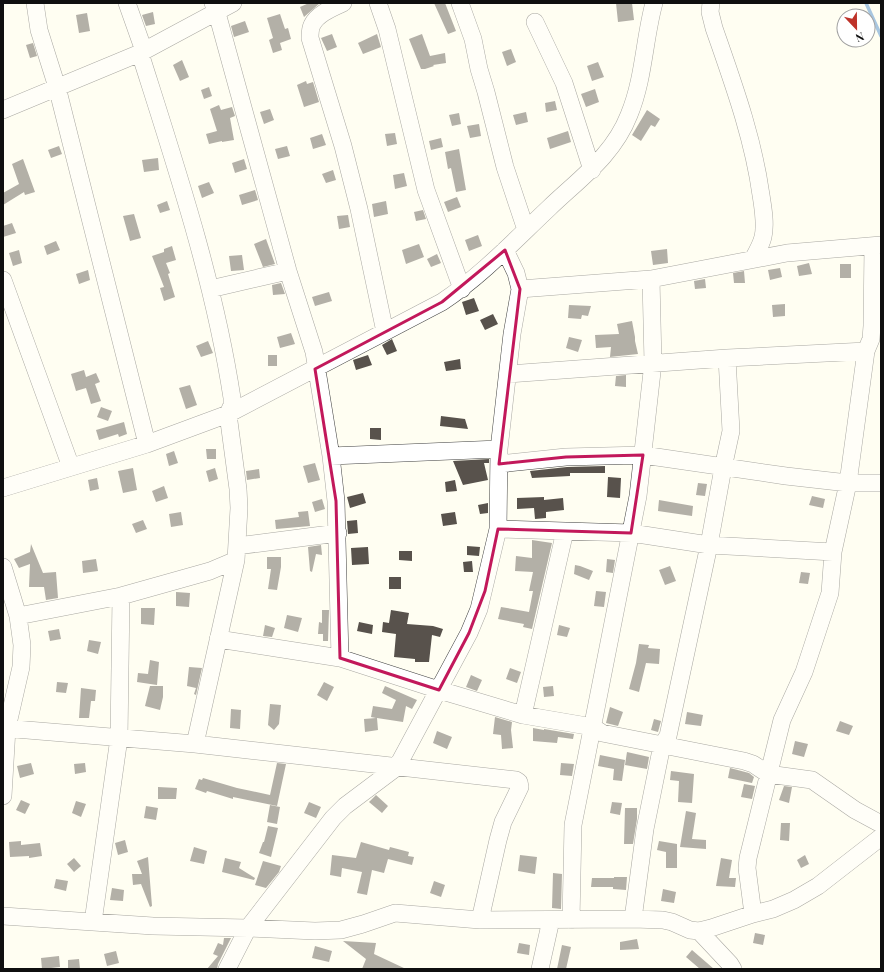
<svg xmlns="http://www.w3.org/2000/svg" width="884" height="972" font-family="'Playfair Display',serif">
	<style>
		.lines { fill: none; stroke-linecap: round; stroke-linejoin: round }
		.stream { stroke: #3f84cb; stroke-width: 3.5 }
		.building { fill: #58524c }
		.minor-casing { stroke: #424242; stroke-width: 18 }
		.minor { stroke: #fff; stroke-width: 17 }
		.marked { fill: none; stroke: #c2185b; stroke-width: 3; stroke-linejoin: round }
	</style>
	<rect width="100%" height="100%" fill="#fffef2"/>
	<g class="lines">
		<path class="stream" d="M866 3 881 36"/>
	</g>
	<path class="building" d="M309 3H320L304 17 300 7Z
		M434 3H445L456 31 448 34Z
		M616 3H632L634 20 618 22Z
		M153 12 155 24 146 26 142 15Z
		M87 13 90 31 79 33 76 15Z
		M280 14 285 29 288 28 291 39 280 43 282 50 273 53 269 40 273 38 267 18Z
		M245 21 249 32 234 37 231 26Z
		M332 34 337 47 327 51 321 38Z
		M377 34 381 47 363 54 358 43Z
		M422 34 430 56 445 53 446 63 433 65 434 66 425 69H421L409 39Z
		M33 43 37 56 30 58 26 45Z
		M511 49 516 62 507 66 502 52Z
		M182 60 189 77 180 81 173 65Z
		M598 62 604 77 592 81 587 66Z
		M306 81 307 84 313 82 319 102 304 107 297 85Z
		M209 87 212 96 204 99 201 90Z
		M595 89 599 102 586 107 581 94Z
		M555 101 557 110 546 112 545 103Z
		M219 105 221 110 232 107 235 116 230 118 234 140 222 142V141L209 144 206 134 217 131 210 109Z
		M270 109 274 120 264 124 260 112Z
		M647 110 660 119 655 127 651 125 641 141 632 135Z
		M526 112 528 122 516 125 513 115Z
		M459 113 461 124 452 126 449 115Z
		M479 124 481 136 470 138 467 126Z
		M568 131 571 142 550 149 547 138Z
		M395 133 397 144 387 146 385 134Z
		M322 134 326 145 313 149 310 138Z
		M441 138 443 147 431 150 429 141Z
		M59 146 62 154 51 158 48 150Z
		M287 146 290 156 278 159 275 149Z
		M459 149 466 190 456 192 451 168 448 169 445 152Z
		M158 158 159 170 144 172 142 160Z
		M23 159 35 192 25 195 24 192 3 205V193L19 184 12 164Z
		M244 159 247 169 235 173 232 163Z
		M333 170 336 180 326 183 322 174Z
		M404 173 407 186 395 189 393 175Z
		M209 182 214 193 202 198 198 186Z
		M255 190 258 200 242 205 239 195Z
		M457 197 461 207 448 212 444 202Z
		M167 201 170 210 160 213 157 205Z
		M386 201 388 214 374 217 372 204Z
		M423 210 426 219 416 221 414 212Z
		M134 214 141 238 130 241 123 216Z
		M348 215 350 227 339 229 337 216Z
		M12 223 16 233 3 237V226Z
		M478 235 482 246 469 251 465 240Z
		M266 239 275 264 263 267 254 244Z
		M56 241 60 250 47 255 44 246Z
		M419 244 424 257 406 264 402 250Z
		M172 246 176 260 166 263 170 273 168 274 175 297 164 301 160 288 164 287 152 256 164 252V249Z
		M667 249 668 263 653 265 651 251Z
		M19 250 22 263 13 266 9 253Z
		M437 254 441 263 431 267 427 259Z
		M242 255 244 270 231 271 229 256Z
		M809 263 812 274 799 276 797 266Z
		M840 264H851V278H840Z
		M780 268 782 277 770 280 768 270Z
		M88 270 90 280 79 284 76 274Z
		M744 271 745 283H734L733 273Z
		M705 279 706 288 695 289 694 281Z
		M281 283 285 294 273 295 272 285Z
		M329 292 332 301 315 306 312 297Z
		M474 298 479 311 466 315 462 302Z
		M785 304V316L773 317 772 305Z
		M569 305 591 306 588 316 582 315 581 319 568 318Z
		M493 314 498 324 485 330 480 320Z
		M632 321 635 337V341L638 354 610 357 611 347 596 348 595 335 619 334 617 324Z
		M291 333 295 344 280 348 277 337Z
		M569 337 582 340 578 352 566 348Z
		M392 339 397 351 387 355 382 345Z
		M208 341 213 353 201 357 196 346Z
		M268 355H277V366H268Z
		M368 355 372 365 356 370 353 360Z
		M460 359 461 369 446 371 444 362Z
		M84 370 86 377 96 373 100 382 95 384 101 401 91 404 86 388 76 391 71 374Z
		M626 375V387L615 386 616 376Z
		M190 385 197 405 186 409 179 388Z
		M101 407 112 411 108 421 97 417Z
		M441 416 465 419 468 429 440 426Z
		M124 422 127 434 119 437 118 434 99 440 96 430Z
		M370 428H381V440L370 439Z
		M206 449H216V459H207Z
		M174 451 178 463 169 466 166 454Z
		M489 459V463H484L488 480 463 485 453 461Z
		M315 463 320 480 308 483 303 466Z
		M605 466V473H570V476L532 478 530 471 567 467Z
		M133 468 137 490 123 493 118 471Z
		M215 468 218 479 209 482 206 471Z
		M259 469 260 478 247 480 246 471Z
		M608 477 621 478 620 498 607 497Z
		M97 478 99 489 90 491 88 480Z
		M455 480 457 491 446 492 445 482Z
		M698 483 707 484 705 496 696 495Z
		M164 486 168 498 156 502 152 491Z
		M363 493 366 503 350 508 347 497Z
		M812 496 825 499 823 508 809 505Z
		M544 497V500L563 498 564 510 546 512V518L535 519 534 508 517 509V498Z
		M322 499 325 509 315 512 312 502Z
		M659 500 693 506 692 516 658 511Z
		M488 503V513L480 514 478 505Z
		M308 511 310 526 276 529 275 520 299 517 298 512Z
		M181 512 183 525 171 527 169 514Z
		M455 512 457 524 443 526 441 514Z
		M143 520 147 529 136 533 132 524Z
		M357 520 358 533 348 534 347 521Z
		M532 540 552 543 532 629 523 627 524 624 498 619 501 607 529 612 533 591H529L533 572 515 571 516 556 532 558Z
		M31 544 43 573 56 572 58 598 46 600 44 587H29L30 564 19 568 14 559 30 552Z
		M321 545 322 555 316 554 312 572 310 571 308 547Z
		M467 546 480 547 479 556 467 555Z
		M368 547 369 564 352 565 351 548Z
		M399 551H412V561L399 560Z
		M267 557H281V567L277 590 268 589 271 569H267Z
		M96 559 98 571 83 573 82 561Z
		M607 559 615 560 613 573 606 572Z
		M472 561 473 572H464L463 562Z
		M575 565 580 566 593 571 589 580 574 574Z
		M670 566 676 581 665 585 659 570Z
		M801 572 810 573 808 584 799 583Z
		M389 577H401V589H389Z
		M596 591 606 592 604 607 594 606Z
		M176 592 190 593 189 607 176 606Z
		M141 608H155L154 625 141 624Z
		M322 610H329L328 641H323V634H318L319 622 322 623Z
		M391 610 409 613 407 624 433 626 443 629 440 637 432 635 429 662H415V659L394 657 396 634 382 632 383 622 389 623Z
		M287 615 302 618 298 632 284 628Z
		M359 622 373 625 372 634 357 631Z
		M265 625 275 628 272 637 263 636Z
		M559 625 570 628 567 637 557 635Z
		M59 629 61 639 50 641 48 631Z
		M89 640 101 642 98 654 87 651Z
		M639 644 649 645 648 648 660 649 659 664 646 663 639 692 629 689 636 663Z
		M150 660 159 662 157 685 137 682 138 673 148 674Z
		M189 667 202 668 196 695 194 694 196 688 187 686Z
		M510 668 521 672 517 683 506 679Z
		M471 675 482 680 477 691 466 687Z
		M57 682 68 683 66 693 56 692Z
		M324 682 334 687 327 701 317 695Z
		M150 686H163V697L160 710 145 706Z
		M385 686 417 700 412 709 406 706 403 722 377 718 378 730 365 732 364 719 376 718 371 717 373 706 392 709 396 700 382 693Z
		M553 686 554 696 544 697 543 687Z
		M81 688 96 690 95 701H91L89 718H79Z
		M270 704 281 705 279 724 274 730 268 725Z
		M610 707 623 712 618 726 606 723Z
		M231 709 241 710 240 729 230 728Z
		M687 712 703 715 701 726 685 724Z
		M495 717 512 722 511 730 513 748 502 749 501 735 493 734Z
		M654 719 661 721 658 732 651 730Z
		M840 721 853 726 849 735 836 731Z
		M533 728 544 730V729L574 734 573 739 558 737 557 743 533 741Z
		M437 731 452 737 447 749 433 743Z
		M795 741 808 744 804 757 792 754Z
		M627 752 649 757 647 769 625 765Z
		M600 755 625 760 622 781 613 780 614 769 598 766Z
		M31 763 34 774 20 778 17 766Z
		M85 763 86 772 75 774 74 764Z
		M277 763 286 764 277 806 233 797V799L207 791 206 793 195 789 199 779 202 780 203 778 237 788 270 795Z
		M561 763 574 764 572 776 560 775Z
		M730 768 749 773 754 777 752 783 728 778Z
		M671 771 694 774 692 803 678 802 679 781 670 780Z
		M744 784 755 786 752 799 741 797Z
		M784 786 792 787 789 803 779 800Z
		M158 787 177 788 176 799H158Z
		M376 795 388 806 382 813 369 802Z
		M21 800 30 804 25 814 16 810Z
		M76 801 86 804 81 817 72 813Z
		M309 802 321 807 316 818 304 813Z
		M612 802 622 803 620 815 610 813Z
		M270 805 280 807 277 824 267 822Z
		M146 806 158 808 156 820 144 818Z
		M625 808H637V819L633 844H624Z
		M686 811 696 813 692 839 706 840V849L680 847Z
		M781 823H790L789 841 780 840Z
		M268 826 278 828 271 857 259 853 263 842H264Z
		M125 840 128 852 118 855 115 843Z
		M21 841V845L40 843 42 856 29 858V856L10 857 9 842Z
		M659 841 677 844V868H666V852L657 850Z
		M361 842 389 850 390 847 409 852 408 856 414 857 412 865 388 859 384 873 372 870 367 895 357 893 362 872 342 868 341 877 330 875 332 855 356 858Z
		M194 847 207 851 204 864 190 861Z
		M520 855 537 857 535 874 518 871Z
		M805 855 809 864 801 868 797 860Z
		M148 857 152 906 150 907 141 884 133 885 132 874H142L137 861Z
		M74 858 81 866 74 872 67 864Z
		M225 858 241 862 239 868 255 878 254 880 222 872Z
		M721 858 732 860 729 878H736L735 887 716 886Z
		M263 861 281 866 279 872 266 888 255 885Z
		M553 873 562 874 561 909 552 908Z
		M614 877H627L626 890 613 889V887H591L592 878H614Z
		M56 879 68 881 66 891 54 888Z
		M434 881 445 885 441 897 430 893Z
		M112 888 124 890 123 901 110 900Z
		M663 889 676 892 674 903 661 901Z
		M755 933 765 935 763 945 753 943Z
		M224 938H231L218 964 217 969H207L218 956 213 954 218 943 223 945Z
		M637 939 639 949 620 950V942Z
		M343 941 376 943 374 954 406 969H362L366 959Z
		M519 943 530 945 529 955 517 953Z
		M562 945 571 947 566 969H557Z
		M315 946 332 951 329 962 312 958Z
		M692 950 714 969H700L686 957Z
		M116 951 119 963 107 966 104 954Z
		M59 956 60 967 42 969 41 958Z
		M79 959 80 969H68V960Z"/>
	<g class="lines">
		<defs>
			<path id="minor" d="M35 3 39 30 57 87 147 444
				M127 3 144 51
				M213 3 217 13 288 271 314 352 331 456 336 501 340 658
				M343 3C332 8 317 14 312 25 310 29 310 34 310 38L343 146 359 209 385 332
				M378 3 387 29 426 190 462 289
				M460 3 473 39 479 69 486 92 505 167 526 230
				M711 3 710 12 714 28C733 83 753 137 761 195 763 208 766 224 763 237 761 245 757 252 753 259
				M535 22 564 83 592 170
				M140 53C176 167 214 280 232 398V405L228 414 238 489 239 508 236 560 195 744
				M3 110 140 53 233 3
				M3 280 71 467
				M210 289 288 271
				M520 289 651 279 787 253 881 245
				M508 374 727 358 866 351
				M331 456 499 449
				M499 464 566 457 643 455 786 476 848 483H881
				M3 488 147 444 228 414 442 302C481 276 514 241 549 208 579 179 613 156 629 115 644 79 644 40 654 3
				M498 529 631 533 709 545 833 552
				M237 546 338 533
				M3 567 18 616 22 645 21 667 7 728 3 796
				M18 616 121 596 210 571 236 560
				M218 639 340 658 439 690 523 715 593 727 602 733 744 761 753 764 768 774 812 780 855 810 881 824
				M523 715 565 531
				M3 728 195 744 516 780 519 782 520 787 503 822 498 840 480 920
				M753 914 747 868 748 858 782 720 804 672 830 593 833 552 848 483 866 351 871 339 872 326 873 247
				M3 916 153 926 248 928 315 931 341 930 363 924 395 913 480 920 633 919 663 920 672 922 690 930 699 931 711 928 753 914 773 909 794 900 818 886 881 837
				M633 919 645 829 662 745 668 736 709 545 723 468 731 431 727 358
				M571 920 573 825 638 496 653 363 651 279
				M93 922 119 738 121 596
				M699 931 730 964 733 969
				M227 969 248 928 333 818 345 806 397 767 469 633 479 609 498 529 499 449 512 334 520 289 516 273 505 250
				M540 969 551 920"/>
		</defs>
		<use href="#minor" class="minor-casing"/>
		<use href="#minor" class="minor"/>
	</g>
	<path d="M0 0H884V972H0ZM505 250 520 289 499 464 566 457 643 455 631 533 498 529 485 591 469 633 439 690 340 658 336 501 315 369 442 302Z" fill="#fffef2" fill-opacity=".55" fill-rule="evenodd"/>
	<path class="marked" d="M505 250 520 289 499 464 566 457 643 455 631 533 498 529 485 591 469 633 439 690 340 658 336 501 315 369 442 302Z"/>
	<rect width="884" height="972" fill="none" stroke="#0f0f0f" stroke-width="8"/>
	<g transform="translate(856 28) rotate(158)"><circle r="19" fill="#ffffff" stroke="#9f9f9f"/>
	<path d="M0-3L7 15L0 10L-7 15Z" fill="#be3229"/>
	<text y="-6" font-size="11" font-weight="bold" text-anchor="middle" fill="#0f0f0f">N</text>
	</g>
</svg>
